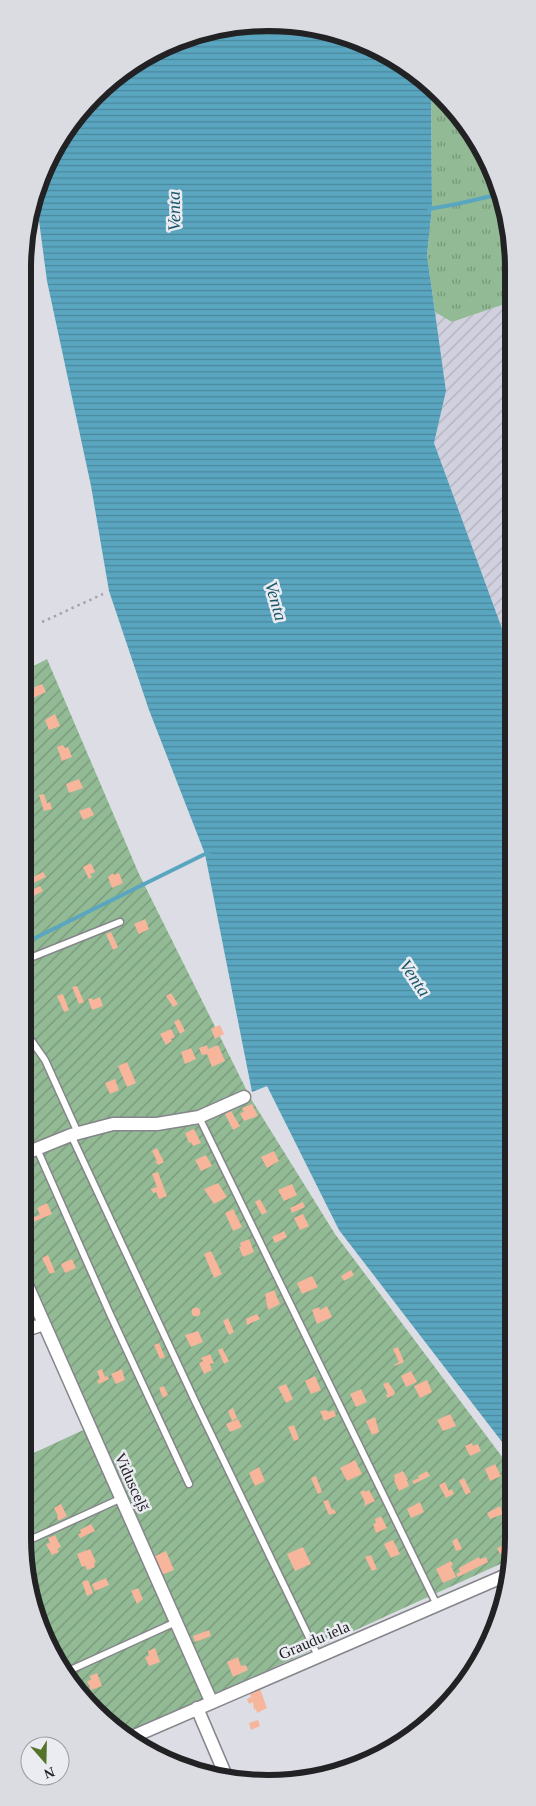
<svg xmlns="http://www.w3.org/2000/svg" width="536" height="1806" font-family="Georgia,serif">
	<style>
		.industrial { fill: url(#industrial-furrows) }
		.grass { fill: url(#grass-tufts) }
		.garden { fill: url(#garden-furrows) }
		.water { fill: url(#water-rules) }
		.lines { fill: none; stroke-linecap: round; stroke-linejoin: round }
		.stream { stroke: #5aa6c0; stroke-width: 4 }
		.building { fill: #f7b59c }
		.service-casing { stroke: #85858b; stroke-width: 9 }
		.minor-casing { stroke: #85858b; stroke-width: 15 }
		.path { stroke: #a3a4a9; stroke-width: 2.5; stroke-dasharray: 2.5 4; stroke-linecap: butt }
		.service { stroke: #fff; stroke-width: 6 }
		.minor { stroke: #fff; stroke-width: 12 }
		.labels { text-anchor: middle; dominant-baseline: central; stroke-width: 5; stroke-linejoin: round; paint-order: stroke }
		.street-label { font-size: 16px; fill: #222224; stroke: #ebebf2 }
		.water-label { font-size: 18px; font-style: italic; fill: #19586b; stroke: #ebebf2 }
		.rim { fill: none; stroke: #222224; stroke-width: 6 }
	</style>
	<defs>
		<pattern id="industrial-furrows" width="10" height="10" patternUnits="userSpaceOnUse" patternTransform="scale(1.25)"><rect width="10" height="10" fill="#d0d0de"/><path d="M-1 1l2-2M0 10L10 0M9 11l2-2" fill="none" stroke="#b2b2be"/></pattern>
		<pattern id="grass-tufts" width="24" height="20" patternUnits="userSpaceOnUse" patternTransform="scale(1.25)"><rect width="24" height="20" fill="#92ba94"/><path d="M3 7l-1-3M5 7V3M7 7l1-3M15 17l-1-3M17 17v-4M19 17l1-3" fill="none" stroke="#779779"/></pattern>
		<pattern id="garden-furrows" width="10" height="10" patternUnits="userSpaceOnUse" patternTransform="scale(1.25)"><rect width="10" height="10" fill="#92ba94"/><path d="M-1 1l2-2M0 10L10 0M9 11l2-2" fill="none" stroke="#779779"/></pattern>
		<pattern id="water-rules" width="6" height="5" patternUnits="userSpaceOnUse" patternTransform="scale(1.25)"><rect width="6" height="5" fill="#5aa6c0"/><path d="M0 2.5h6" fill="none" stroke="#4a879c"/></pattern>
	</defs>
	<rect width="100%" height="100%" fill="#dddee5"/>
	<path class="industrial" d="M511 302V653L434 443 446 391 435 312 452 322Z"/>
	<path class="grass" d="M431 88 452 106 495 174 511 236V302L452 322 435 312 427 255 432 208Z"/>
	<path class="garden" d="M47 659 139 874 251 1099 335 1234 509 1466V1560L128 1734 84 1700 41 1632 23 1538V1458L94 1425 23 1262 26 670Z"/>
	<path class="water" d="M220 27H316L390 55 431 89 432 208 427 255 446 391 434 443 511 653 509 1451 339 1230 267 1086 252 1092 205 854 149 710 109 591 91 486 47 281 36 198 64 132 131 64Z"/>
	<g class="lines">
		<path class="stream" d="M429 209 457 204 500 194
			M25 943 205 854 209 855"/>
	</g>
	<path class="building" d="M42 684 46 692 29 700 25 691Z
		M55 714 60 726 49 730 45 720Z
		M63 745 65 748 68 747 72 757 62 761 57 747Z
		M79 779 83 788 69 793 66 784Z
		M44 794 47 803 50 802 52 809 44 811 39 795Z
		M90 807 94 815 83 820 79 811Z
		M91 863 95 872 90 874 92 877 89 879 83 867Z
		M43 872 46 877 29 885 27 880Z
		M113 873 114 875 119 873 123 883 112 888 108 877Z
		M40 886 43 891 26 900 25 893Z
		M145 919 149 929 139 934 134 924Z
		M111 932 118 947 113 950 106 934Z
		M77 986 84 1002 79 1004 72 987Z
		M171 993 178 1004 173 1007 166 996Z
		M63 994 69 1010 64 1012 57 996Z
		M100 997 103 1006 92 1010 88 999 92 998 93 1000Z
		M179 1019 185 1031 180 1034 174 1022Z
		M220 1025 224 1034 215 1039 211 1029Z
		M171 1029 175 1037 171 1039 172 1041 166 1045 160 1034Z
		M207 1045 208 1049 218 1045 225 1061 212 1067 207 1054 202 1055 199 1048Z
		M191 1048 196 1059 185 1064 181 1052Z
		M127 1062 136 1083 127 1087 118 1066Z
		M115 1079 119 1090 110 1094 105 1083Z
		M252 1104 258 1116 244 1121 240 1113 244 1112 242 1108Z
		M231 1111 240 1126 233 1130 225 1114Z
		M194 1129 201 1143 193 1146 191 1142 189 1143 185 1133Z
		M157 1148 164 1162 159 1165 155 1162 157 1161 152 1151Z
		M274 1151 279 1161 267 1168 261 1157Z
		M206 1155 212 1166 201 1171 195 1160Z
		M158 1172 167 1196 159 1199 156 1192 153 1193 151 1189 157 1187 152 1174Z
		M218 1183 227 1197 214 1204 204 1189Z
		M292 1184 297 1195 284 1201 278 1190Z
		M260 1199 267 1212 262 1215 255 1202Z
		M303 1202 305 1207 292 1213 290 1208Z
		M47 1203 52 1214 33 1222 31 1218 40 1215 37 1208Z
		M233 1209 242 1227 233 1231 225 1213Z
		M303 1214 309 1226 300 1230 294 1218Z
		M284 1231 287 1237 275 1243 272 1237Z
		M249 1239 254 1252 243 1257 239 1247 241 1246 240 1243Z
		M211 1251 222 1274 214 1278 204 1254Z
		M48 1255 55 1272 50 1274 42 1258Z
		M72 1259 76 1268 65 1273 61 1264Z
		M351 1270 354 1275 344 1281 341 1276Z
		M312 1276 318 1287 302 1294 297 1283Z
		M274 1290 280 1304 268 1310 265 1294Z
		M327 1306 332 1317 317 1324 312 1310 319 1307 320 1310Z
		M191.5 1312a4.5 4.5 0 1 1 9 0a4.5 4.5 0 1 1-9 0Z
		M257 1314 260 1319 247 1325 246 1319Z
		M228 1318 234 1332 229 1335 223 1321Z
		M198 1331 203 1342 191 1347 185 1335Z
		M159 1343 165 1357 160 1359 154 1345Z
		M398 1347 404 1362 395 1366 394 1365 399 1362 393 1349Z
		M222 1348 229 1361 224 1364 218 1350Z
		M210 1354 214 1363 210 1364 212 1370 204 1374 199 1363 203 1361 201 1358Z
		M102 1369 105 1377 107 1376 109 1379 99 1384 97 1381 100 1379 97 1371Z
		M122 1369 125 1380 116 1384 111 1374Z
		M411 1371 417 1382 406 1387 401 1376Z
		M315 1376 321 1390 311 1394 305 1381Z
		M427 1380 432 1392 420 1398 414 1386Z
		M388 1382 395 1392 394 1395 387 1398 386 1395 388 1394 383 1384Z
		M286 1384 293 1399 286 1403 278 1387Z
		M164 1386 168 1395 163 1398 159 1388Z
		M361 1389 367 1402 356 1407 350 1394Z
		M233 1408 237 1418 232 1421 228 1411Z
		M327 1410 328 1412 334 1410 336 1416 324 1421 320 1411Z
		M450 1414 456 1426 443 1431 437 1420Z
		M375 1417 379 1432 372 1435 366 1421Z
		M238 1419 242 1427 230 1432 226 1424Z
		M294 1425 299 1439 294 1441 288 1427Z
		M472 1443 473 1446 478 1444 481 1451 470 1456 465 1446Z
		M355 1460 362 1474 347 1481 340 1468Z
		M495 1464 501 1476 490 1481 485 1469Z
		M259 1467 265 1481 255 1486 249 1473Z
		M403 1471 408 1480H407L409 1486 399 1491 394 1480 395 1479 394 1475Z
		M427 1471 430 1476 414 1484 412 1481 419 1478 418 1476Z
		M316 1476 322 1492 318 1494 311 1478Z
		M464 1478 471 1492 466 1495 459 1481Z
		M445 1482 449 1491 452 1489 454 1494 446 1498 439 1485Z
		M365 1490V1492L369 1490 375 1501 364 1506 365 1502 360 1492Z
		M328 1500 332 1510 334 1509 336 1513 329 1515 323 1501Z
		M420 1502 424 1512 411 1518 407 1509Z
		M61 1504 67 1516 60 1520H58L57 1517 58 1516 54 1508Z
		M500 1506 503 1514 490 1519 487 1513Z
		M381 1516 387 1528 376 1533 373 1524 376 1523 375 1519Z
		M91 1524 95 1531 80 1538 78 1534 81 1533 80 1530Z
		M55 1535 61 1547 57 1549 59 1552 52 1555 46 1544 50 1543 48 1538Z
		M457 1538 462 1549 456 1551 452 1541Z
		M393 1540 400 1554 391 1558 384 1544Z
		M509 1543V1550L500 1554 497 1548Z
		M303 1547 311 1564 295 1571 287 1554Z
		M90 1549 96 1562 94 1563 95 1567 87 1570 86 1566 82 1567 77 1554Z
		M166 1551 174 1570 159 1576 151 1558Z
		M371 1555 377 1569 372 1571 365 1557Z
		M479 1557 480 1559 486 1557 488 1562 458 1577 456 1574 460 1572 459 1568Z
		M451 1561 453 1565 451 1566 456 1577 443 1583 436 1569Z
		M106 1578 109 1585 95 1591 92 1584Z
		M88 1580 93 1593 87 1596 82 1582Z
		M138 1588 143 1599 137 1604 131 1591Z
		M209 1630 211 1636 195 1642 193 1636Z
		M155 1648 160 1662 149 1666 145 1657 149 1656 148 1651Z
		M238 1657 241 1666 246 1665 248 1670 233 1677 227 1662Z
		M97 1673 102 1686 91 1690 87 1681 91 1680 90 1676Z
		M259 1686 267 1708 257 1713 256 1709 254 1710 253 1702 249 1704 247 1699 251 1697 249 1690Z
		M258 1720 260 1726 251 1730 249 1723Z"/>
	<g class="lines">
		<defs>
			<path id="service" d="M25 960 120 922
				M24 1030 45 1060 78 1133
				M199 1117 437 1605
				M71 1135 195 1401 318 1656
				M37 1149 110 1314 189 1484
				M23 1543 122 1498
				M66 1672 176 1622"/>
			<path id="minor" d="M24 1154 71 1135 113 1124H157L199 1117 244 1097
				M23 1276 211 1701
				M23 1331 44 1324
				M197 1708 226 1776
				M132 1737 509 1574"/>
		</defs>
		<use href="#service" class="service-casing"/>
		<use href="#minor" class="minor-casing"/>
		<path class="path" d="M42 622 103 594"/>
		<use href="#service" class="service"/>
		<use href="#minor" class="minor"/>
	</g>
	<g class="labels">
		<g class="street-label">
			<text transform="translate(132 1482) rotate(66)">Vidusceļš</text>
			<text transform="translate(314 1640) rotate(-23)">Graudu iela</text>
		</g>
		<g class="water-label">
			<text transform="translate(174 211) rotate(-91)">Venta</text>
			<text transform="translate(276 601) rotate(74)">Venta</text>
			<text transform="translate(415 978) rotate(56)">Venta</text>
		</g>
	</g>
	<path d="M0 0H536V1806H0ZM268 31H268A237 237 0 0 1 505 268V1538A237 237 0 0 1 268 1775H268A237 237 0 0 1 31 1538V268A237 237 0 0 1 268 31Z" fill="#dbdbe2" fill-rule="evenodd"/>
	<path class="rim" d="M268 31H268A237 237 0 0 1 505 268V1538A237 237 0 0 1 268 1775H268A237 237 0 0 1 31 1538V268A237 237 0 0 1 268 31Z"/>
	<g transform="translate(45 1761) rotate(160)"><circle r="24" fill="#ebebf2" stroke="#9b9ba0"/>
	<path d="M0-4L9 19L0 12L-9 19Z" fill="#567429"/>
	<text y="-8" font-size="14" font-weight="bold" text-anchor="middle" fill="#222224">N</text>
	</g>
</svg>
